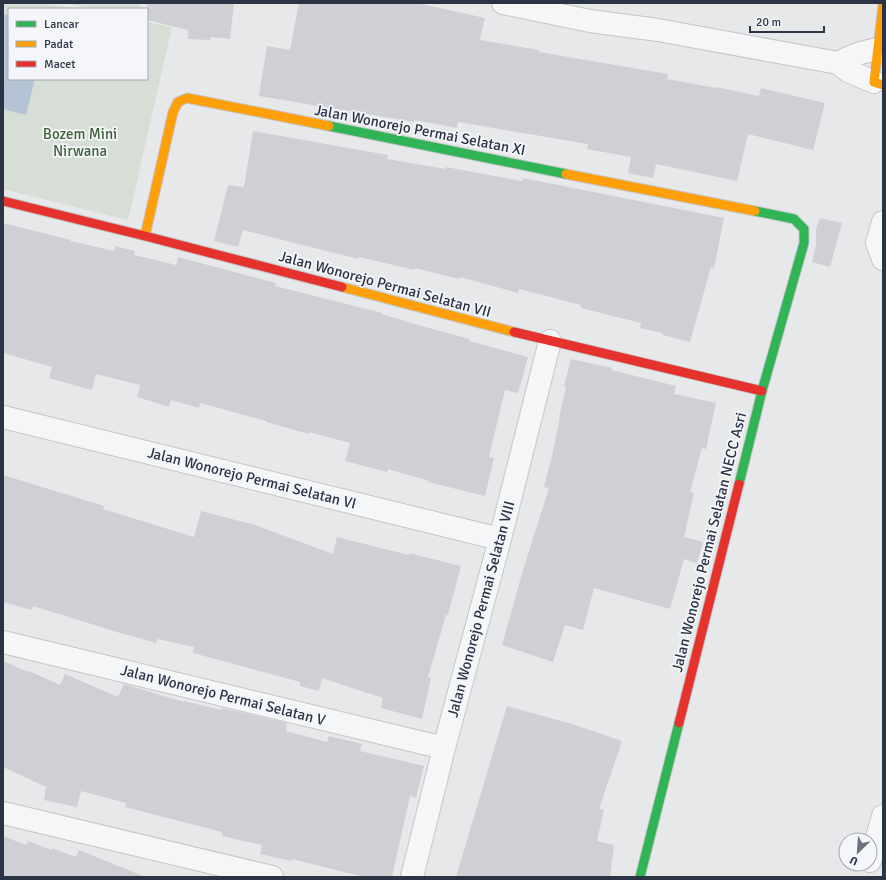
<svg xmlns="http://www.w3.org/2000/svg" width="886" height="880" font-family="Signika,sans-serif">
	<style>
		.green { fill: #d6ded6 }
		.water { fill: #b4c4d5 }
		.building { fill: #ced0d3 }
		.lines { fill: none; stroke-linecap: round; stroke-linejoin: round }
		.street-casing { stroke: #c4c6c8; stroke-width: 24 }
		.fast-casing { stroke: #c4c6c8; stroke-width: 11 }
		.slow-casing { stroke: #c4c6c8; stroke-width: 11 }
		.jam-casing { stroke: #c4c6c8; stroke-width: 11 }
		.street { stroke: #f5f6f7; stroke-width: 22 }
		.fast { stroke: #30b455; stroke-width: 9 }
		.slow { stroke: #ff9f0a; stroke-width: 9 }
		.jam { stroke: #e5322d; stroke-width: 9 }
		.labels { text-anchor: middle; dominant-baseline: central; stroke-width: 3.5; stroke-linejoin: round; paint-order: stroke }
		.street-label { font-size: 15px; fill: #2b3445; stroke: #f4f6f9 }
		.park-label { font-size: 15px; fill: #3f6138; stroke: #f4f6f9 }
	</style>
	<rect width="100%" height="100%" fill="#e6e8ea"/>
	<path class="green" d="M3 3H45L76 9H9V79H147V22L172 27 128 220 3 189Z
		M64 3H141L140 9H94Z"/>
	<path class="water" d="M3 14 9 15V79H35L26 115 3 109Z"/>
	<path class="building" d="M147 3H234L230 39 210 37V40L188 39V30L147 20Z
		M299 3H417L485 18 480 40 539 50V52L668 74 667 79 716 88V87L759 96 761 88 825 103 813 150 748 134 737 181 656 164 653 178 628 173 631 157 587 149 588 144 458 122 457 128 414 120V122L259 96 267 46 290 50Z
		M253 131 388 155 387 159 446 169V167L522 181 523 178 724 218 714 268 711 267 690 342 663 335V333L640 328 641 323 581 308V305L519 289 518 293 460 277 459 279 415 268V270L359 257 358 259 243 230 238 247 214 241 228 185 244 187Z
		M820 218 842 223 830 267 812 262 816 246V229Z
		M3 223 71 240 70 241 114 251 115 246 135 251 134 255 176 265 178 257 276 283 275 286 382 313V314L411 323 469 339V341L528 357 518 393 505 390 489 457 494 458 485 496 428 482 429 481 388 469 387 472 345 461 350 443 309 432V434L266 422V421L200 403 199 408 171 400 169 407 137 397 140 385 96 374 92 390 49 378 52 367 3 353Z
		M571 359 612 368 611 370 676 386 674 394 716 403 706 449 702 448 690 492 694 493 684 537 703 542 697 563 684 559 670 609 594 588 583 630 565 625 553 662 502 645 523 570 549 488 544 487 552 456 560 417H559L566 387 564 386Z
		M3 475 104 506 103 509 194 537 201 511 255 525 333 554 337 537 409 555V553L461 566 448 615H446L428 677 431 678 422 719 381 708 383 698 322 678 319 691 300 686V682L193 653 194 647 157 639 156 643 117 632 33 606 32 610 3 602Z
		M3 661 28 672 29 671 60 685 65 674 118 697 124 684 184 702V701L221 710 222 708 287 723 286 731 327 742 329 736 362 744 360 751 424 766 416 798 410 796 392 877H364L292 859 291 861 260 854 262 845 222 836V832L125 807 126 803 81 791 77 807 44 800 46 787 3 767Z
		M507 706 572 724 622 741 599 809 604 810 597 841 614 845 610 877H456Z
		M3 836 26 845 28 841 51 850 52 848 76 857 79 850 143 876V877H3Z"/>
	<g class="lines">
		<defs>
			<path id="street" d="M503 3 590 21 658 30 838 63 848 71 874 82
				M838 63C852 55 862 52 878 49
				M883 222 877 243 883 259
				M3 417 500 539
				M3 642 444 748
				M3 813 272 877
				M870 861 883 816
				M412 877 444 748 500 539 550 341"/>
			<path id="fast" d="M329 126 566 174
				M739 484 762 391 804 243V229L794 219 755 211
				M640 877 679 723"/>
			<path id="slow" d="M883 5 874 82 883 85
				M566 174 755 211
				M145 236 173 112 178 102 187 98 329 126
				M342 287 514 332"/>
			<path id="jam" d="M3 201 145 236 342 287
				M514 332 762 391
				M679 723 739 484"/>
		</defs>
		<use href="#street" class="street-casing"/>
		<use href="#fast" class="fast-casing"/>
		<use href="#slow" class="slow-casing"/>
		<use href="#jam" class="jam-casing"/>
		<use href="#street" class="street"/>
		<use href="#fast" class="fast"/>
		<use href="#slow" class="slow"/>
		<use href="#jam" class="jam"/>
	</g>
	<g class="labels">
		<g class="street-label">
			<text transform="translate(420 130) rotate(11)">Jalan Wonorejo Permai Selatan XI</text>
			<text transform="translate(385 284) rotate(15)">Jalan Wonorejo Permai Selatan VII</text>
			<text transform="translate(252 478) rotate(14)">Jalan Wonorejo Permai Selatan VI</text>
			<text transform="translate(709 542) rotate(-76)">Jalan Wonorejo Permai Selatan NECC Asri</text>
			<text transform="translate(481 609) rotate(-75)">Jalan Wonorejo Permai Selatan VIII</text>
			<text transform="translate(223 695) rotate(14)">Jalan Wonorejo Permai Selatan V</text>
		</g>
		<g class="park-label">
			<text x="80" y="134">Bozem Mini<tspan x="80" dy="17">Nirwana</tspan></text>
		</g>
	</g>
	<rect width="886" height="880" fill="none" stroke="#2b3445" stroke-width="8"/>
	<rect x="8" y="8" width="140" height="72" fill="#f4f6f9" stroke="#a4a8b1"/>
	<rect x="16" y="21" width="20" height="6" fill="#30b455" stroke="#a4a8b1"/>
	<text x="44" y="28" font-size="12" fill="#2b3445">Lancar</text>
	<rect x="16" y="41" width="20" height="6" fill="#ff9f0a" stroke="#a4a8b1"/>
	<text x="44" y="48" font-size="12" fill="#2b3445">Padat</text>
	<rect x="16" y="61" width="20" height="6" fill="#e5322d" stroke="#a4a8b1"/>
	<text x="44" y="68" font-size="12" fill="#2b3445">Macet</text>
	<g transform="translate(858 852) rotate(205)"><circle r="19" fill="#f4f6f9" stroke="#a4a8b1"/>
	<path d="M0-3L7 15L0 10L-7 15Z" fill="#6c737f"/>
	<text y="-6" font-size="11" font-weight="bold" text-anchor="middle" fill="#2b3445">U</text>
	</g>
	<path d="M750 26v6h74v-6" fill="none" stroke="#2b3445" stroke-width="2"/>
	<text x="756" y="26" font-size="12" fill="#2b3445" stroke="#f4f6f9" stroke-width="3" paint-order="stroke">20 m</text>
</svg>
